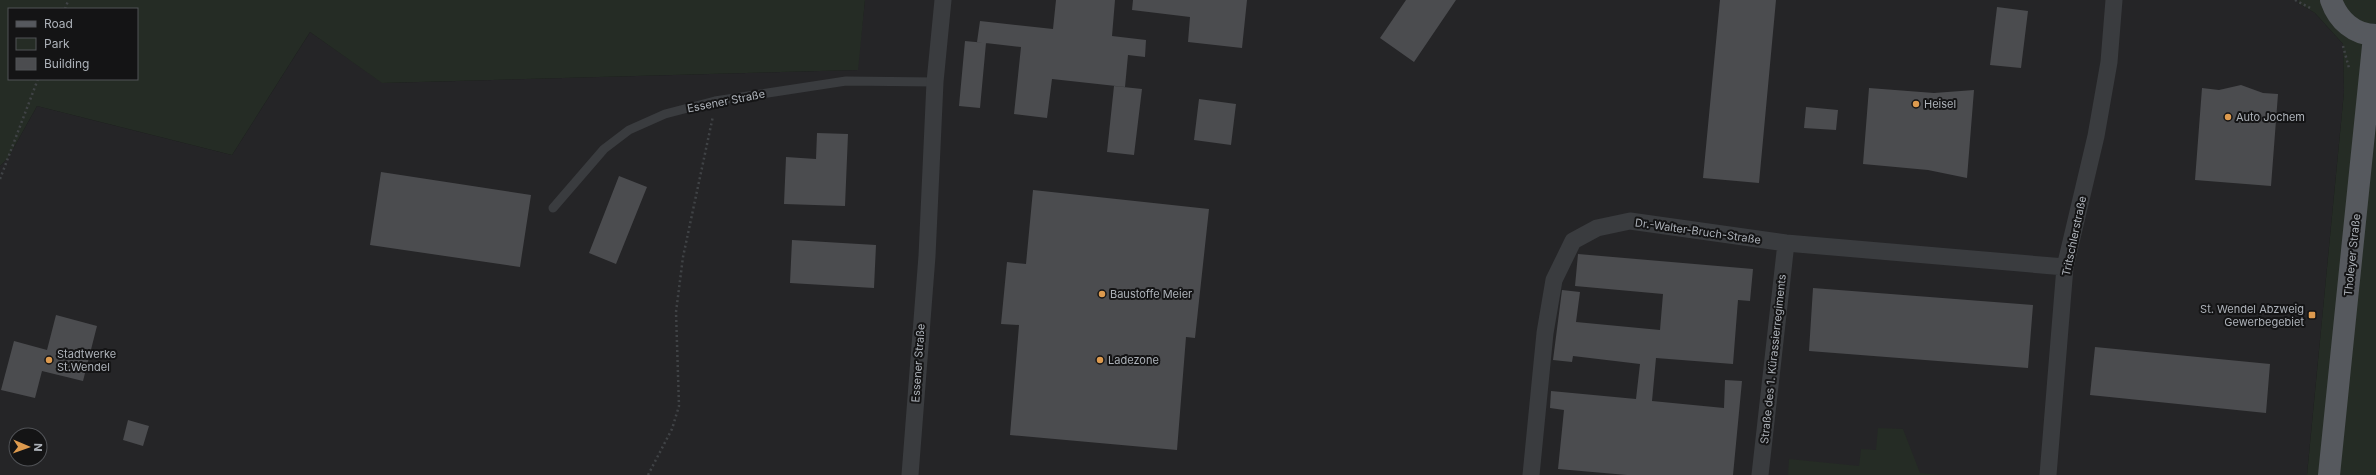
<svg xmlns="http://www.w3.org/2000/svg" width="2376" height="475" font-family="Inter,sans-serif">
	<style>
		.built { fill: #252527; fill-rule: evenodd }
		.green { fill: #252c25; fill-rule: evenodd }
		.building { fill: #4b4c4f }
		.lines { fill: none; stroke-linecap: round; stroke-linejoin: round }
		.path { stroke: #404346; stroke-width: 2.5; stroke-dasharray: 2 3; stroke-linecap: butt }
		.service { stroke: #3a3c3f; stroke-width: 9 }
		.minor { stroke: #3a3c3f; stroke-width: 17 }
		.primary { stroke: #56595e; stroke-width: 22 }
		.poi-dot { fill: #dd9a4e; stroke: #141415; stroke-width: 1.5 }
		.labels { text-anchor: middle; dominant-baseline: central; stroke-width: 4; stroke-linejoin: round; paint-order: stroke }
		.street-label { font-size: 11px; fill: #adb2b9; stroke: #141415 }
		.poi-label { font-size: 11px; fill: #adb2b9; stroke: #141415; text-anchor: start }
	</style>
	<rect width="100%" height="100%" fill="#19191a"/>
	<path class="built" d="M865 0H2299L2298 3 2315 13 2343 44 2344 92 2307 475H0V166L8 158 37 106 232 155 310 32 383 83 857 70ZM16 435H40V459H16Z"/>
	<path class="green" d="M0 0H865L858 70 382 83 310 32 232 155 37 106 8 158 0 166ZM9 9H137V79H9Z
		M2299 0H2376V475H2307L2344 92 2343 44 2315 13 2298 3Z
		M1878 428 1903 429 1920 473 1940 475H1788L1789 459 1859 466 1861 449 1876 450Z"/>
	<path class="building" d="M1056 0H1115L1112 36 1146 40 1145 57 1128 55 1125 87 1052 79 1047 118 1014 114 1021 47 977 42 980 21 1053 29Z
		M1133 0H1247L1242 48 1188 42 1190 17 1132 10Z
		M1406 0H1456L1414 62 1380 38Z
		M1720 0H1776L1759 183 1703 178Z
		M1997 7 2028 11 2021 68 1990 65Z
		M965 41 986 43 980 108 959 106Z
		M2241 85 2263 93 2278 94 2271 186 2195 180 2202 88 2219 90Z
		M1114 86 1142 89 1134 155 1107 152Z
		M1869 88 1934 93 1974 90 1967 178 1928 170 1863 164Z
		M1199 99 1236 104 1231 145 1194 140Z
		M1806 107 1838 110 1836 130 1804 128Z
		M817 133 848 134 845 206 784 204 786 157 816 159Z
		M381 172 531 195 520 267 370 245Z
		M619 176 647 187 616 264 589 253Z
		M1033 190 1209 209 1195 338 1186 337 1177 450 1010 435 1019 325 1001 324 1007 262 1026 264Z
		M792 240 876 245 874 288 790 283Z
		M1578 254 1753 269 1750 301 1738 300 1733 364 1656 358 1652 401 1724 408 1725 380 1742 381 1733 475H1627L1558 469 1564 410 1550 408 1551 391 1636 399 1640 364 1573 356 1572 362 1553 360 1562 290 1580 292 1576 322 1660 330 1663 294 1575 286Z
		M1813 288 2033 305 2028 368 1809 351Z
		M56 315 97 326 83 381 42 371 35 398 1 390 14 341 47 350Z
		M2095 347 2270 364 2266 413 2090 395Z
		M128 420 149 426 143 446 123 440Z"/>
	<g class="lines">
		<path class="path" d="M2295 0 2312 9
			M65 9 68 1
			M2343 46 2349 68
			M0 179 38 79
			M648 475 672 429 679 406 676 312 683 257 713 116"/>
		<path class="service" d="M553 208 604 149 629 130 665 114 715 101 846 81 935 82"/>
		<path class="minor" d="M910 475 927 256 935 82 943 0
			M1531 475 1545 333 1554 280 1573 241 1597 228 1630 221 1786 243 2065 267
			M1760 475 1786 243
			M2048 475 2065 267 2096 136 2109 62 2114 0"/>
		<path class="primary" d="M2331 0C2338 20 2354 35 2376 35
			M2329 475 2374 36"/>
	</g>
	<g class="poi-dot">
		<circle cx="1916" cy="104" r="4"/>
		<circle cx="2228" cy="117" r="4"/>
		<circle cx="1102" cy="294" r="4"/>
		<rect x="2308" y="311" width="8" height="8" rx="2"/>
		<circle cx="49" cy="360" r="4"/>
		<circle cx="1100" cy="360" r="4"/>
	</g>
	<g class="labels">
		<g class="street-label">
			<text transform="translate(726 101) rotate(-11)">Essener Straße</text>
			<text transform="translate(1698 231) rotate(8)">Dr.-Walter-Bruch-Straße</text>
			<text transform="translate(2074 236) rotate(-78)">Tritschlerstraße</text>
			<text transform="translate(2352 255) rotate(-84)">Tholeyer Straße</text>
			<text transform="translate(1773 359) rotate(-84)">Straße des 1. Kürassierregiments</text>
			<text transform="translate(918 363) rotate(-86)">Essener Straße</text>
		</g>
		<g class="poi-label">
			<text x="1924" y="104">Heisel</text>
			<text x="2236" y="117">Auto Jochem</text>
			<text x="1110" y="294">Baustoffe Meier</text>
			<text x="2304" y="309" text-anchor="end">St. Wendel Abzweig<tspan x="2304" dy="13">Gewerbegebiet</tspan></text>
			<text x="57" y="354">Stadtwerke<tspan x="57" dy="13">St.Wendel</tspan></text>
			<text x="1108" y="360">Ladezone</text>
		</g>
	</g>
	<rect x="8" y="8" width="130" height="72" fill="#141415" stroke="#515357"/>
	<rect x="16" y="21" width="20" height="6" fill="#56595e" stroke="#515357"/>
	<text x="44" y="28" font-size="12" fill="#adb2b9">Road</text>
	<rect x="16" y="38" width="20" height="12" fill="#252c25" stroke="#515357"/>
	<text x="44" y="48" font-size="12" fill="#adb2b9">Park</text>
	<rect x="16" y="58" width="20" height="12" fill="#4b4c4f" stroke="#515357"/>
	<text x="44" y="68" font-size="12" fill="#adb2b9">Building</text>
	<g transform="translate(28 447) rotate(92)"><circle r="19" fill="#141415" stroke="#515357"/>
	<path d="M0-3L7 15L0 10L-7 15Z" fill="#dd9a4e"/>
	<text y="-6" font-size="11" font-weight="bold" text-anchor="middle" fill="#adb2b9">N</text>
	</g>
</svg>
